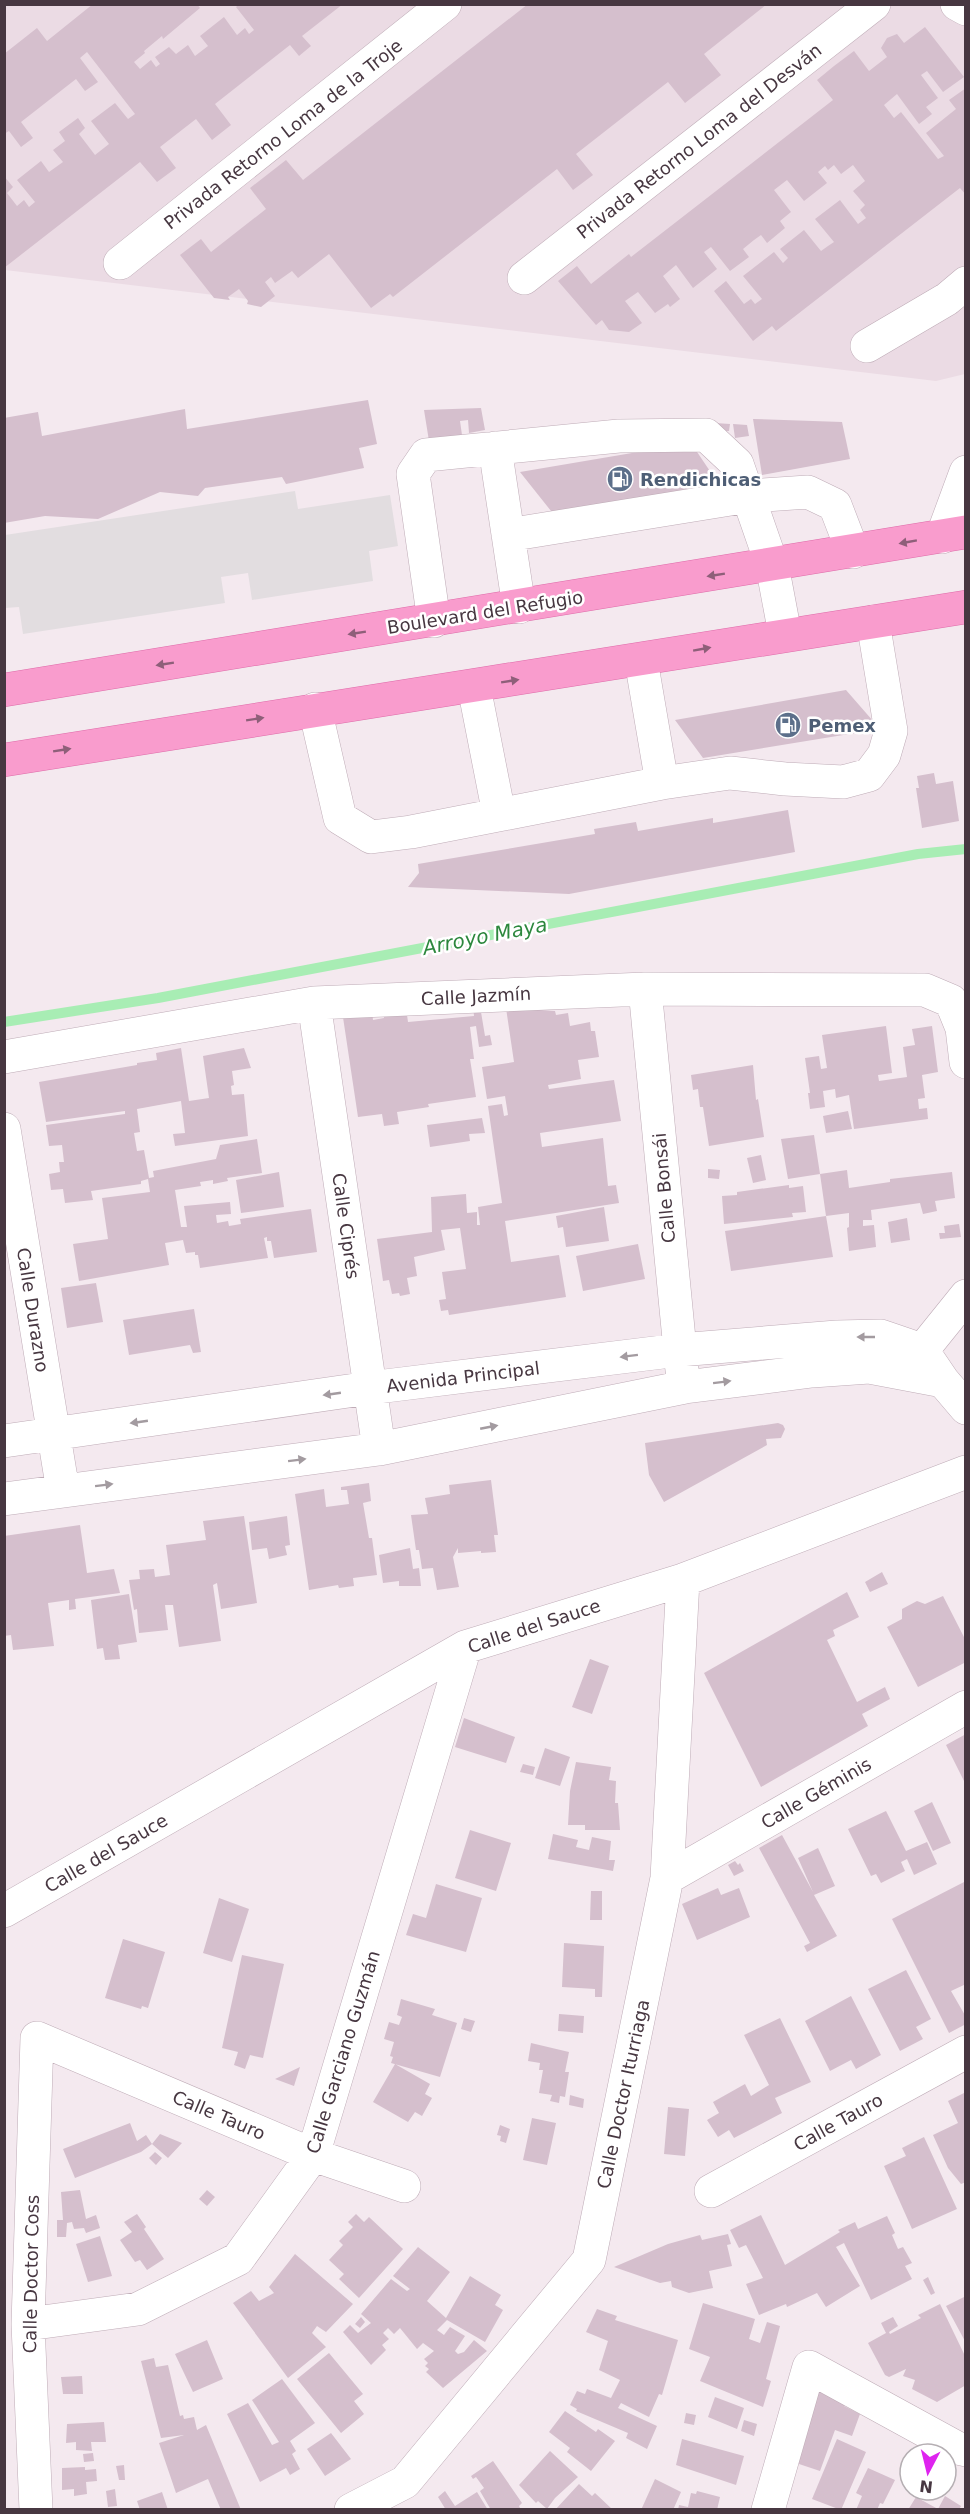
<svg xmlns="http://www.w3.org/2000/svg" width="970" height="2514" font-family="'DejaVu Sans',sans-serif">
	<style>
		.residential { fill: #ebdbe4 }
		.parking { fill: #e2dde0 }
		.lines { fill: none; stroke-linecap: round; stroke-linejoin: round }
		.stream { stroke: #a8edb4; stroke-width: 10 }
		.building { fill: #d5bfcd }
		.minor-casing { stroke: #bfacb7; stroke-width: 34 }
		.major-casing { stroke: #de6ca9; stroke-width: 34 }
		.minor { stroke: #fff; stroke-width: 33 }
		.major { stroke: #f99ccd; stroke-width: 33 }
		.oneway { fill: #8e5f79 }
		.oneway2 { fill: #a39ba0 }
		.labels { text-anchor: middle; dominant-baseline: central; stroke-width: 5; stroke-linejoin: round; paint-order: stroke }
		.street-label { font-size: 18px; fill: #473741; stroke: #fff }
		.service-label { font-size: 18px; font-weight: bold; fill: #4e5e75; stroke: #fff; text-anchor: start }
		.water-label { font-size: 20px; font-style: italic; fill: #2c873d; stroke: #fff }
	</style>
	<rect width="100%" height="100%" fill="#f4e9ef"/>
	<path class="residential" d="M5 5H965V374L936 381 5 270Z"/>
	<path class="parking" d="M295 491 298 509 390 495 398 546 369 551 373 581 252 600 248 573 221 577 225 603 23 634 19 607 5 608V535Z"/>
	<g class="lines">
		<path class="stream" d="M4 1022 158 998 918 854 966 849"/>
	</g>
	<path class="building" d="M93 4H197L200 8 163 39 162 36 144 51 145 53 134 62 140 69 151 60 156 67 160 64 155 57 169 47 176 54 188 45 195 56 208 46 200 36 224 17 237 35 245 28 249 34 254 30 236 7 239 4H343L302 36 311 46 299 56 290 45 215 104 231 125 212 140 196 119 160 147 176 168 157 182 140 162 4 268V176L13 187 7 193 17 206 24 200 29 207 35 202 17 180 41 161 49 172 63 162 53 150 65 141 59 132 78 118 85 128 79 134 95 155 109 144 91 121 115 103 128 119 135 114 87 52 80 58 98 82 85 91 76 79 21 122 33 138 21 147 9 131 4 134V54L37 28 47 41Z
		M528 4H767L704 54 721 75 685 103 668 82 576 154 593 175 573 190 557 169 393 297 390 294 371 308 329 254 298 278 292 271 275 283 271 277 265 282 275 296 261 307 247 304 248 301 239 289 228 297 230 300 214 298 180 255 201 239 211 252 266 209 250 188 286 160 303 180Z
		M925 27 964 77 943 92 927 71 921 75 938 98 926 107 932 114 919 124 897 94 884 105 894 118 901 112 938 159 944 156 926 133 956 109 949 100 966 88V195L960 188 776 331 772 326 753 341 714 291 726 281 744 304 751 299 755 304 762 299 743 276 774 252 783 263 788 258 780 249 804 230 821 251 828 246 834 242 815 219 840 200 858 224 866 218 860 210 865 205 853 191 865 181 853 165 841 174 834 165 828 170 825 166 818 172 827 183 804 201 787 180 774 190 791 212 780 221 785 228 767 243 761 235 754 240 743 249 749 257 730 271 711 247 704 252 717 269 693 288 676 265 663 276 680 299 670 307 668 304 655 313 638 292 625 301 642 323 629 332 609 330 602 320 596 325 558 281 577 266 591 284 629 254 631 257 833 100 817 80 834 66 854 51 869 71 887 57 881 48 887 38 897 34 904 43Z
		M368 400 377 444 359 448 364 468 286 484 282 477 205 488 198 496 160 492 98 519 45 516 4 523V418L38 412 42 436 185 409 187 429Z
		M481 408 485 430 469 433 468 420 460 421 462 435 429 441 424 410Z
		M753 419 842 422 850 459 762 475Z
		M715 423 730 424 729 431H715Z
		M733 424 747 425 749 436 735 438Z
		M691 443 720 486 555 516 520 472Z
		M846 690 880 729 703 758 675 720Z
		M934 773 936 784 953 781 959 821 922 828 916 788H919L917 776Z
		M788 810 795 852 569 894 408 887 419 873 418 864 595 834 594 829 636 822 638 831 713 818V823Z
		M405 1001 408 1022 474 1016 473 1006H480L485 1036 490 1035 492 1045 479 1047 476 1026 470 1027 474 1059H470L476 1097 428 1104 429 1107 397 1112 399 1124 384 1126 382 1114 358 1117 341 1004 371 1003 373 1020 384 1018 382 1002Z
		M506 1008 555 1011 556 1015 568 1013 570 1026 590 1022 591 1031H595L599 1057 578 1060 581 1079 548 1085 549 1089 614 1080 621 1121 540 1133 542 1147 603 1138 608 1186 616 1185 619 1203 505 1221 511 1262 559 1255 566 1297 449 1315 448 1310 441 1311 439 1300 446 1299 442 1272 466 1269 460 1228 441 1230 445 1250 414 1257 417 1276 407 1278 410 1294 400 1296 399 1293 392 1294 389 1280 383 1281 377 1239 432 1232 431 1197 466 1194 467 1213 477 1212V1225H480L478 1207 502 1203 488 1106 502 1104 504 1116 508 1115 505 1096 487 1099 482 1067 514 1062Z
		M886 1026 892 1073 878 1075 879 1081 907 1077 903 1047 915 1045 912 1029 932 1026 938 1072 922 1075 925 1098 918 1099 919 1109 927 1108 928 1119 854 1129 849 1095 836 1098 835 1089 823 1091 825 1107 810 1109 808 1093H810L805 1058 819 1056 821 1069 827 1068 822 1035Z
		M181 1048 189 1101 209 1098 203 1056 244 1048 251 1068 232 1071 234 1085 231 1086 232 1095 244 1094 248 1136 175 1146 173 1134 185 1133 181 1101 137 1109 140 1132 134 1133 137 1151 144 1150 149 1178 154 1177 153 1171 216 1159 220 1145 257 1139 262 1173 227 1178 228 1181 213 1184V1180L200 1182 201 1186 175 1190 181 1227H187L184 1206 230 1202 231 1214 216 1215 217 1223 228 1221 229 1226 241 1224 240 1219 311 1209 317 1252 274 1258 271 1241H267V1237L264 1238 268 1258 200 1268 198 1255H195V1252L186 1253 183 1240 165 1243 169 1265 79 1281 73 1244 108 1239 102 1198 150 1192 148 1179 141 1181V1184L91 1191 93 1200 65 1203 63 1189 51 1190 49 1174 60 1172 59 1162H64L62 1145 49 1146 46 1125 125 1114V1111L46 1122 39 1082 137 1065V1063L157 1060 156 1053Z
		M753 1065 756 1100 758 1099 764 1137 709 1146 703 1107H700L698 1089 693 1090 691 1075Z
		M848 1111 852 1129 826 1133 823 1116Z
		M482 1118 485 1133 469 1134 470 1141 430 1147 427 1125Z
		M814 1135 820 1174 788 1179 781 1139Z
		M761 1155 766 1180 753 1183 747 1158Z
		M708 1169 720 1170 719 1179 708 1178Z
		M847 1170 849 1188 890 1182V1179L952 1172 955 1198 935 1201 937 1211 923 1214 920 1203 871 1210 872 1220H863V1226L874 1225 876 1247 849 1251 847 1228 849 1227V1213L826 1216 833 1257 731 1271 725 1231 826 1216 820 1174Z
		M279 1172 284 1207 241 1213 236 1180Z
		M789 1185V1188L803 1186 806 1212 792 1213 793 1217 724 1224 722 1196 737 1195V1192Z
		M604 1207 609 1241 566 1247 563 1227 558 1228 556 1216Z
		M907 1218 910 1240 891 1243 888 1222Z
		M959 1224 961 1237 940 1239 939 1233H945L944 1226Z
		M638 1244 645 1279 583 1291 576 1256Z
		M96 1283 103 1322 67 1328 61 1288Z
		M194 1309 201 1352 193 1353 190 1345 129 1355 123 1320Z
		M778 1423 783 1425 785 1429 781 1438 766 1439 767 1445 664 1502 649 1475 645 1443Z
		M491 1480 498 1535H494L496 1552 481 1553V1551L458 1553V1548L453 1557 459 1587 437 1590 433 1568 422 1569 419 1550H416L411 1515 428 1514 425 1498 450 1494 449 1485Z
		M369 1483 371 1501 363 1503 369 1538H372L377 1575 353 1578 354 1586 339 1588 338 1585 309 1590 295 1494 324 1489 326 1507 349 1504 347 1490H341V1487Z
		M244 1516 257 1603 221 1609 217 1583 213 1585 221 1641 179 1647 173 1605H165L168 1630 139 1633 137 1609 134 1610 129 1580 140 1579 139 1570 154 1569 155 1577 170 1575 166 1545 206 1540 203 1521Z
		M287 1516 290 1545 285 1546 287 1555 269 1559 267 1548 252 1550 249 1522Z
		M80 1525 87 1573 114 1569 120 1593 75 1599 76 1609 69 1610V1600L48 1603 54 1646 13 1650 11 1635 4 1636V1536Z
		M410 1548 413 1569 419 1568 421 1586H399V1581L383 1583 379 1555Z
		M882 1572 888 1584 870 1592 865 1582Z
		M847 1592 859 1617 833 1630 835 1636 827 1640 857 1702 885 1687 890 1699 862 1714 868 1726 761 1787 704 1673Z
		M129 1594 137 1642 118 1645 120 1659 105 1660 103 1648 97 1649 91 1600Z
		M943 1596 966 1641V1662L918 1687 887 1627 902 1619V1609L917 1601 925 1604Z
		M590 1659 609 1666 592 1714 572 1707Z
		M464 1718 515 1737 506 1763 455 1747Z
		M966 1734V1785L946 1745Z
		M545 1748 570 1757 560 1786 535 1778Z
		M576 1762 611 1767 609 1780 616 1781 615 1803H618L620 1830H585V1825H568L570 1791Z
		M523 1764 535 1767 533 1775 520 1772Z
		M932 1802 951 1843 933 1851 914 1811Z
		M886 1811 906 1851 927 1842 937 1864 914 1875 907 1859 901 1862 905 1871 881 1883 876 1874 871 1876 848 1829Z
		M470 1830 511 1843 496 1891 455 1878Z
		M553 1834 578 1840 576 1847 589 1850 592 1837 611 1841 609 1860H615L613 1871 548 1859Z
		M782 1835 813 1892 798 1858 818 1848 835 1886 814 1895 837 1936 807 1952 804 1946 810 1943 759 1848Z
		M735 1861 738 1865 740 1863 744 1871 734 1876 728 1865Z
		M966 1881V1984L951 1991 966 2017V2024L949 2033 892 1919Z
		M436 1884 482 1898 466 1952 406 1935 413 1914 426 1918Z
		M718 1888 721 1895 739 1888 750 1917 697 1940 682 1904Z
		M591 1891H602V1920H590Z
		M219 1898 249 1909 232 1962 203 1953Z
		M123 1939 165 1952 148 2008 142 2006 141 2009 105 1998Z
		M564 1943 604 1946 602 1997H595V1989L562 1987Z
		M242 1955 284 1964 263 2058 250 2055 245 2069 234 2065 238 2052 222 2048Z
		M906 1970 931 2019 916 2027 923 2039 900 2051 868 1989Z
		M851 1996 881 2055 856 2069 851 2060 830 2071 805 2021Z
		M401 1999 435 2009 432 2015 457 2023 440 2077 391 2063 393 2057 390 2056 394 2042 384 2039 389 2022 399 2025 402 2017 397 2015Z
		M559 2014 584 2016 583 2033 558 2031Z
		M464 2018 475 2021 471 2032 461 2029Z
		M780 2018 811 2082 775 2098 782 2113 734 2138 729 2130 718 2137 707 2120 719 2113 713 2102 745 2084 751 2096 769 2085 744 2035Z
		M531 2043 569 2052 565 2072H569L565 2097 560 2096 559 2103 550 2101 552 2095 539 2093 543 2070H539L540 2063 528 2061Z
		M395 2064 430 2084 425 2094 432 2098 422 2116 415 2112 408 2122 373 2102Z
		M300 2067 294 2086 275 2079Z
		M966 2092V2182L961 2184 948 2168 933 2135 958 2123 948 2101Z
		M570 2095 584 2099 583 2108 569 2105Z
		M668 2107 689 2109 685 2156 664 2154Z
		M532 2118 556 2123 547 2165 523 2160Z
		M130 2123 137 2141 146 2135 152 2144 160 2134 182 2143 168 2158 152 2144 141 2152 75 2178 63 2149Z
		M500 2125 510 2129 506 2143 500 2141 501 2136 497 2135Z
		M924 2137 957 2209 912 2229 884 2166 906 2156 902 2148Z
		M155 2152 162 2158 156 2165 149 2158Z
		M80 2190 86 2219 96 2215 100 2228 86 2233 84 2228 74 2229 72 2222 67 2223 66 2237H57V2220H63L61 2192Z
		M207 2190 215 2197 207 2206 199 2199Z
		M137 2214 146 2227 144 2229 164 2259 147 2270 140 2260 135 2262 120 2240 132 2232 124 2222Z
		M356 2214 364 2222 369 2217 403 2249 359 2298 339 2279 344 2274 329 2260 343 2245 339 2241 353 2227 348 2222Z
		M761 2215 785 2265 840 2232 838 2230 855 2222 858 2229 887 2216 895 2233 892 2235 898 2249 903 2247 912 2263 905 2266 912 2279 871 2300 844 2243 836 2247 860 2286 826 2307 817 2293 787 2307 786 2304 759 2315 746 2284 763 2278 746 2245 739 2248 730 2230Z
		M728 2234 731 2244 727 2245 732 2266 709 2271 713 2288 689 2293 672 2287 671 2281 660 2283 614 2267 668 2244 700 2235 702 2240Z
		M100 2236 112 2276 88 2282 76 2244Z
		M418 2247 450 2272 427 2301 446 2318 470 2276 501 2295 495 2305 503 2310 485 2342 447 2320 437 2330 444 2335 450 2327 465 2336 455 2351 458 2354 464 2352 474 2340 487 2351 443 2388 426 2372 429 2369 425 2366 428 2363 424 2359 434 2351 423 2343 417 2349 400 2328 394 2334 388 2328 383 2333 389 2339 382 2345 386 2350 371 2365 343 2332 350 2325 358 2333 371 2323 361 2314 391 2279 407 2291 410 2289 393 2276Z
		M295 2254 353 2304 326 2332 317 2326 312 2333 326 2347 288 2378 233 2303 251 2291 259 2301 274 2293 269 2287Z
		M928 2277 935 2293 931 2295 923 2280Z
		M966 2296V2343L946 2306Z
		M703 2303 755 2319 749 2339 760 2343 767 2322 780 2326 766 2379 771 2381 763 2407 700 2381 710 2357 689 2349Z
		M940 2304 966 2358V2385L937 2402 912 2389 915 2380 903 2376 906 2369 889 2377 885 2375 868 2343 886 2333 881 2323 893 2317 898 2326 889 2332 890 2334 921 2318 918 2315Z
		M597 2309 617 2316 615 2320 678 2340 662 2395 659 2394 649 2417 621 2403 618 2408 657 2426 647 2449 626 2438 628 2433 576 2411 577 2409 570 2405 577 2391 585 2394 587 2389 611 2398 620 2380 599 2370 608 2341 586 2332Z
		M361 2317 365 2322 360 2328 355 2324Z
		M207 2340 223 2379 193 2392 175 2354Z
		M329 2353 363 2394 354 2401 364 2414 341 2433 297 2379Z
		M154 2358 156 2367 168 2365 180 2416 183 2415 184 2419 194 2417 197 2430 206 2425 241 2510H221L208 2479 176 2493 159 2443 184 2435 161 2438 141 2361Z
		M82 2376 83 2394H63L61 2377Z
		M282 2379 315 2423 290 2441 296 2451 292 2454 300 2469 290 2475 286 2468 260 2482 227 2414 248 2403 272 2445 279 2442 252 2400Z
		M818 2388 845 2402 844 2406 860 2414 852 2436 835 2430 820 2471 790 2461Z
		M715 2397 744 2408 737 2429 708 2417Z
		M565 2411 596 2432 598 2429 615 2441 591 2471 567 2452 570 2448 549 2432Z
		M686 2413 696 2415 694 2425 684 2423Z
		M744 2420 757 2424 754 2436 741 2431Z
		M104 2422 106 2442H91L92 2451 76 2450V2442L66 2443 67 2424Z
		M331 2433 351 2459 325 2476 307 2449Z
		M682 2439 744 2456 736 2485 676 2465Z
		M837 2439 866 2452 841 2510 812 2499Z
		M550 2451 578 2477 555 2498 547 2509 538 2501 536 2503 519 2485Z
		M93 2453 94 2461 84 2462 83 2454Z
		M493 2461 522 2503 519 2506 521 2510H491L480 2491 484 2488 476 2477 473 2479 471 2476Z
		M124 2465 125 2480H119L116 2466Z
		M85 2467V2470L96 2469 97 2481 86 2482 87 2494 74 2496V2489L62 2490V2468Z
		M868 2468 895 2480 883 2504 880 2503 877 2510H856L862 2496 856 2493Z
		M655 2479 681 2492 673 2510H641Z
		M579 2484 592 2496 595 2493 613 2510H555Z
		M115 2489 117 2506 108 2507 106 2491Z
		M445 2491 455 2506 477 2492 488 2510H446L438 2497Z
		M697 2491 720 2497 717 2510H678L679 2505 688 2507 691 2493 696 2494Z
		M162 2492 168 2510H140L137 2501Z
		M945 2496 961 2506 959 2510H908L916 2497 938 2509Z"/>
	<g class="lines">
		<defs>
			<path id="minor" d="M957 4 966 9
				M120 263 445 4
				M524 278 874 4
				M867 346 947 299 966 283
				M495 448 519 607
				M508 535 749 496 808 492 835 505 853 552
				M942 537 966 472
				M434 621 413 474 426 455 619 436 706 435 737 464 772 565 785 634
				M641 660 662 783
				M474 687 499 814
				M315 709 340 818 371 837 411 832 662 783 730 773 785 779 843 782 869 775 884 755 891 731 873 622
				M645 989 682 1370
				M314 1003 379 1449
				M4 1057 314 1003 645 989 925 990 951 1001 962 1028 966 1062
				M4 1129 63 1491
				M908 1368 966 1296
				M4 1441 369 1388 679 1350 837 1337 881 1336 922 1350 943 1381 966 1408
				M4 1499 379 1449 685 1387 812 1371 869 1367 943 1381
				M667 1878 966 1707
				M4 1911 465 1647 683 1580 966 1472
				M711 2191 966 2052
				M28 2324 138 2309 238 2259 313 2155 465 1647
				M36 2510 28 2324 37 2038 313 2155 404 2186
				M351 2510 405 2482 589 2260 667 1878 683 1580
				M768 2510 809 2367 957 2448 966 2450"/>
			<path id="major" d="M4 690 966 532
				M4 760C325 707 645 660 966 607"/>
		</defs>
		<use href="#minor" class="minor-casing"/>
		<use href="#major" class="major-casing"/>
		<use href="#minor" class="minor"/>
		<use href="#major" class="major"/>
	</g>
	<defs><path id="oneway-solid" d="M-6-.8H1V-3.2L6.5 0L1 3.2V.8H-6Z" transform="scale(1.5)"/></defs>
	<g class="oneway">
		<use href="#oneway-solid" transform="translate(908 542) rotate(170)"/>
		<use href="#oneway-solid" transform="translate(716 575) rotate(171)"/>
		<use href="#oneway-solid" transform="translate(357 633) rotate(171)"/>
		<use href="#oneway-solid" transform="translate(702 649) rotate(-10)"/>
		<use href="#oneway-solid" transform="translate(165 664) rotate(171)"/>
		<use href="#oneway-solid" transform="translate(510 681) rotate(-9)"/>
		<use href="#oneway-solid" transform="translate(255 719) rotate(-9)"/>
		<use href="#oneway-solid" transform="translate(62 750) rotate(-9)"/>
	</g>
	<g class="oneway2">
		<use href="#oneway-solid" transform="translate(866 1337) rotate(180)"/>
		<use href="#oneway-solid" transform="translate(629 1356) rotate(173)"/>
		<use href="#oneway-solid" transform="translate(722 1382) rotate(-7)"/>
		<use href="#oneway-solid" transform="translate(332 1394) rotate(172)"/>
		<use href="#oneway-solid" transform="translate(139 1422) rotate(172)"/>
		<use href="#oneway-solid" transform="translate(489 1427) rotate(-11)"/>
		<use href="#oneway-solid" transform="translate(297 1460) rotate(-7)"/>
		<use href="#oneway-solid" transform="translate(104 1485) rotate(-7)"/>
	</g>
	<defs>
		<symbol id="fuel-disc" viewBox="-11 -11 22 22"><circle r="9.5" fill="#5c6f8a" stroke="#fff"/><path d="M-5.5-6h7V0h2V4h1.3V-2.5L3-4.5l.8-.8L6-3V5H2.5V1h-1V6h-7ZM-4.2-4.7v3.2H.2V-4.7Z" fill="#fff"/></symbol>
	</defs>
	<g fill-rule="evenodd">
		<use href="#fuel-disc" x="605" y="464" width="30" height="30"/>
		<use href="#fuel-disc" x="773" y="710" width="30" height="30"/>
	</g>
	<g class="labels">
		<g class="street-label">
			<text transform="translate(283 134) rotate(-38)">Privada Retorno Loma de la Troje</text>
			<text transform="translate(699 141) rotate(-38)">Privada Retorno Loma del Desván</text>
			<text transform="translate(485 612) rotate(-9)">Boulevard del Refugio</text>
			<text transform="translate(476 996) rotate(-3)">Calle Jazmín</text>
			<text transform="translate(664 1188) rotate(-95)">Calle Bonsái</text>
			<text transform="translate(346 1226) rotate(82)">Calle Ciprés</text>
			<text transform="translate(33 1310) rotate(81)">Calle Durazno</text>
			<text transform="translate(463 1377) rotate(-7)">Avenida Principal</text>
			<text transform="translate(534 1626) rotate(-18)">Calle del Sauce</text>
			<text transform="translate(816 1793) rotate(-30)">Calle Géminis</text>
			<text transform="translate(106 1853) rotate(-30)">Calle del Sauce</text>
			<text transform="translate(343 2052) rotate(-73)">Calle Garciano Guzmán</text>
			<text transform="translate(623 2094) rotate(-78)">Calle Doctor Iturriaga</text>
			<text transform="translate(219 2115) rotate(23)">Calle Tauro</text>
			<text transform="translate(838 2122) rotate(-29)">Calle Tauro</text>
			<text transform="translate(31 2274) rotate(-89)">Calle Doctor Coss</text>
		</g>
		<g class="service-label">
			<text x="640" y="479">Rendichicas</text>
			<text x="808" y="725">Pemex</text>
		</g>
		<g class="water-label">
			<text transform="translate(485 936) rotate(-11)">Arroyo Maya</text>
		</g>
	</g>
	<rect width="970" height="2514" fill="none" stroke="#473741" stroke-width="12"/>
	<g transform="translate(928 2472) rotate(187)"><circle r="28" fill="#ffffff" stroke="#b5afb3" stroke-width="1.5"/>
	<path d="M0-4.5L10 22L0 15L-10 22Z" fill="#de24ef"/>
	<text y="-9" font-size="16" font-weight="bold" text-anchor="middle" fill="#473741">N</text>
	</g>
</svg>
